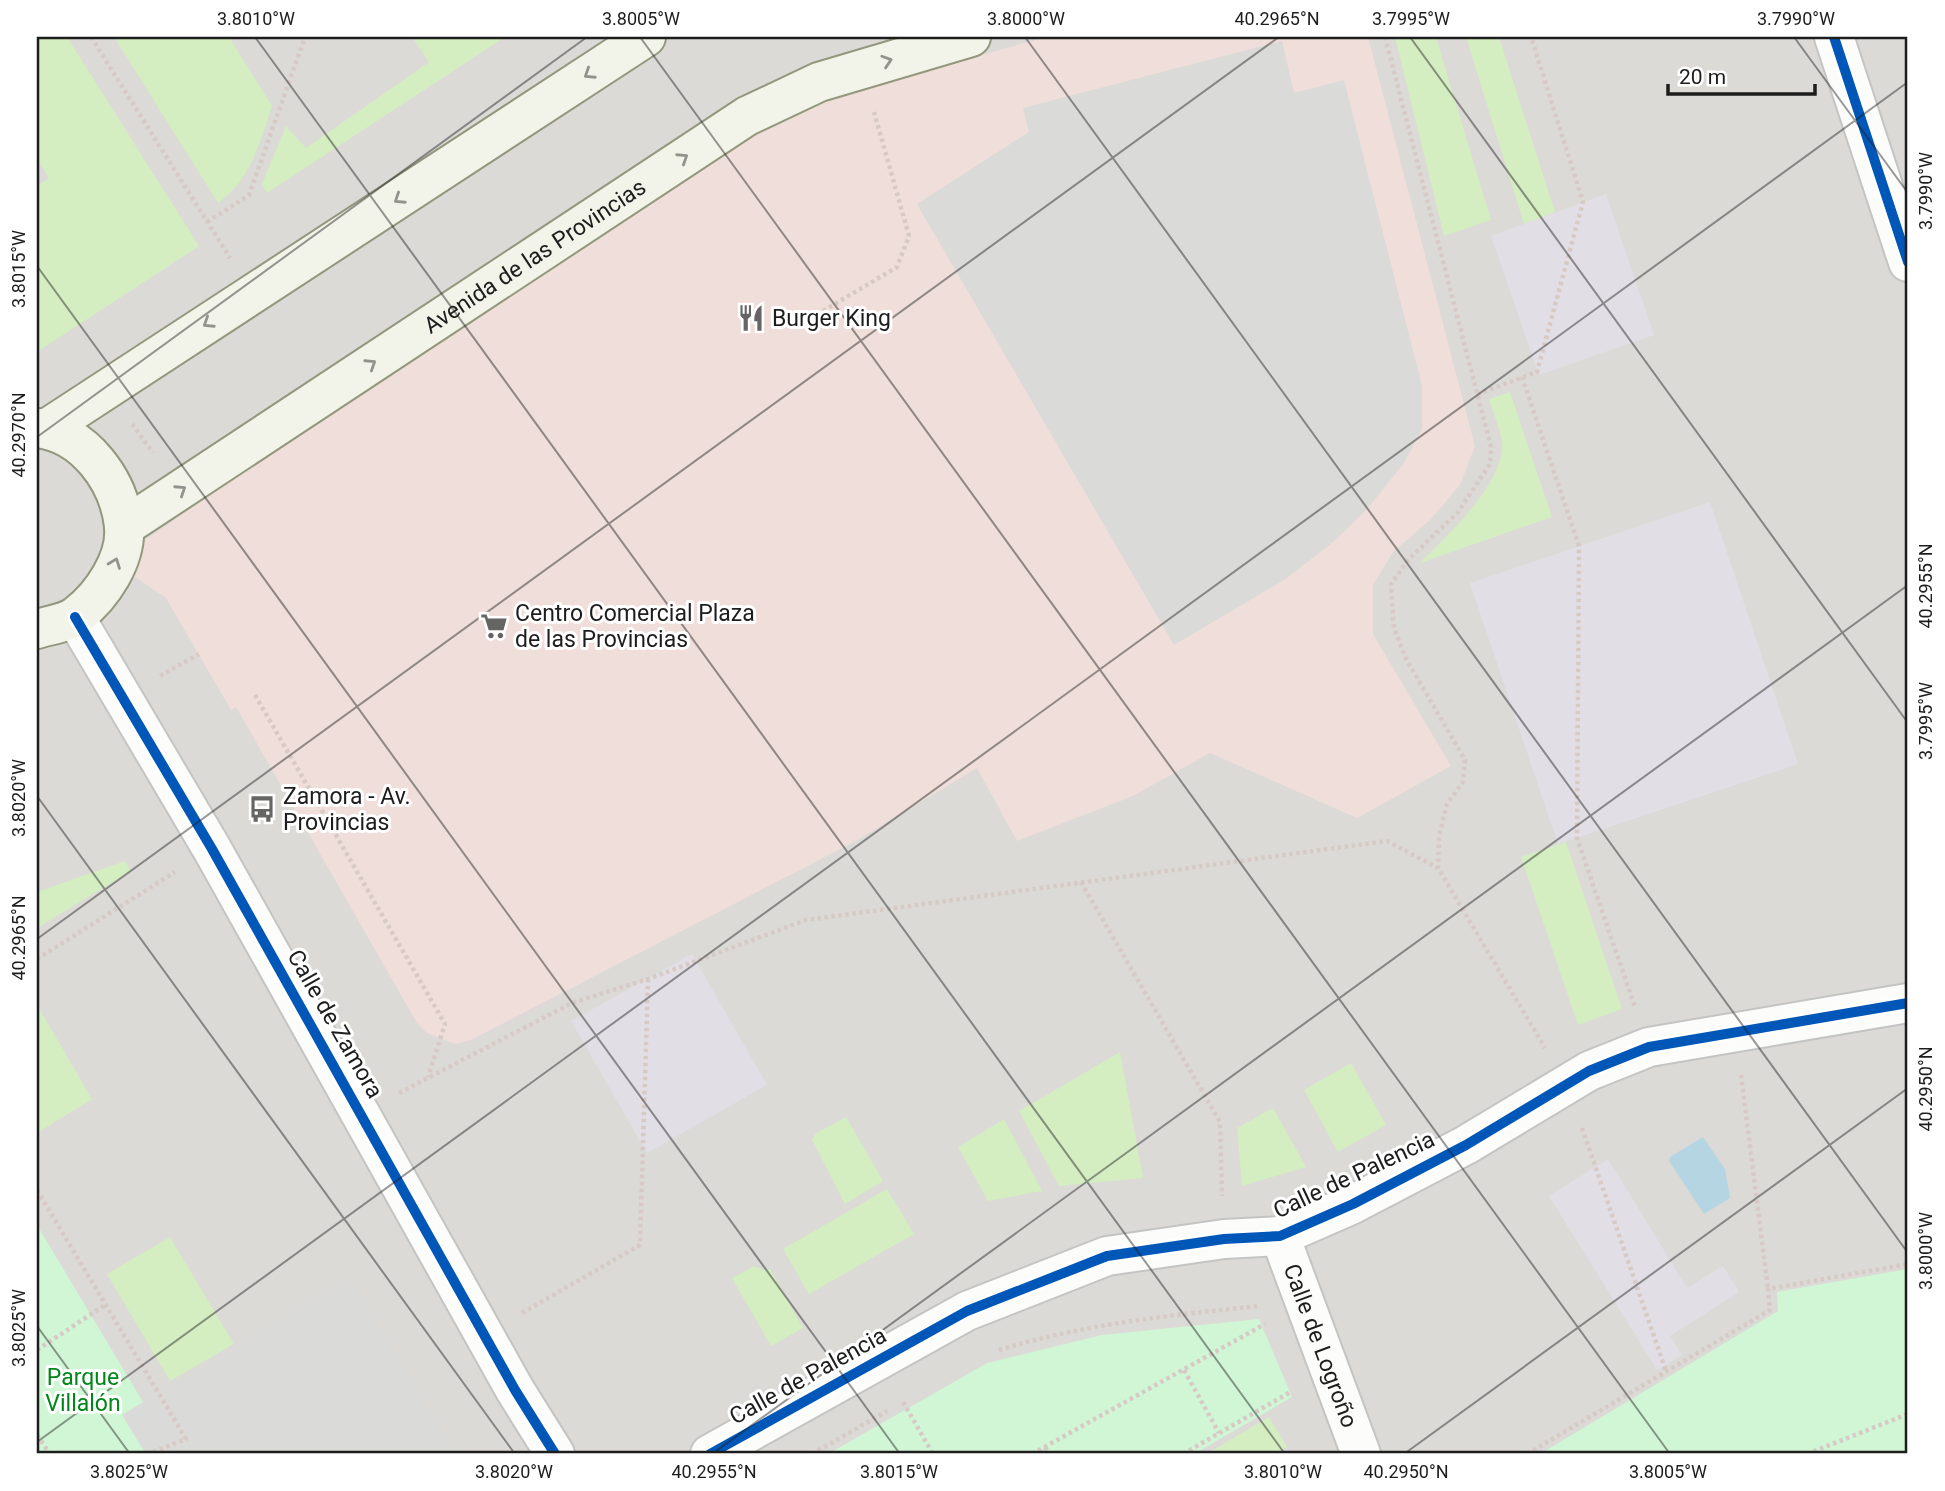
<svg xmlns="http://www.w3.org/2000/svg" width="1945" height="1491" font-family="Roboto,sans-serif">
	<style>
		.residential { fill: #dbdad7 }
		.commercial { fill: #efded9 }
		.grass { fill: #d4edc1 }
		.park { fill: #d0f6d5 }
		.parking { fill: #dadad8 }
		.plaza { fill: #e1dfe5 }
		.water { fill: #b5d5e3 }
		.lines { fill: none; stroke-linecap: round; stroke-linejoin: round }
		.minor-casing { stroke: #c4c4c2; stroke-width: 42 }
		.secondary-casing { stroke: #92977d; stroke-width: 42 }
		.path { stroke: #d7cac5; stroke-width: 4.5; stroke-dasharray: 3.5 3.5; stroke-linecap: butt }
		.minor { stroke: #fcfcfb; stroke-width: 38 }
		.secondary { stroke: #f2f4e9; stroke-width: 38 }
		.cycleway-casing { stroke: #fff; stroke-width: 15 }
		.cycleway { stroke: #0057b8; stroke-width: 10 }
		.oneway { stroke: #92938d }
		.ticks { fill: none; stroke: #1d1d1d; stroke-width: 2; stroke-opacity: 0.45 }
		.labels { text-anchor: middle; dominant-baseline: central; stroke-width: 6; stroke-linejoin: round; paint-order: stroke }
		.street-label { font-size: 23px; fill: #1d1d1d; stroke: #fff }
		.poi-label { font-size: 23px; fill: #1d1d1d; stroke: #fff; text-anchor: start }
		.park-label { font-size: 23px; fill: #018619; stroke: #fff }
		.neatline { fill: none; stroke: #1d1d1d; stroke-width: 2.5 }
		.ticks-label { font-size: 18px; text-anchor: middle; fill: #1d1d1d }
	</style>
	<rect width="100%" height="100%" fill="#ecebe6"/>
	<path class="residential" d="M37 37H1908V1454H37Z"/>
	<path class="commercial" d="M1045 37H1368L1475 446 1460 485 1431 519 1393 552 1373 585V634L1451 766 1357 818 1210 753 1133 796 1017 841 977 768 854 842 471 1040 455 1044 427 1033 417 1023 236 707 231 710 166 598 129 573 145 540 301 433 764 128 847 93Z"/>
	<path class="grass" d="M37 37H67L199 246 37 352V186L49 178 37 159Z
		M114 37H229L272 106C260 142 251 180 218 203Z
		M412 37H505L267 193 262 184 286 126 306 148 429 62Z
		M1395 37H1436L1491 220 1444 236Z
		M1466 37H1499L1555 212 1524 224Z
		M1510 392 1552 517 1420 563C1447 536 1505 483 1502 442 1500 428 1493 412 1489 399Z
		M1566 842 1622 1009 1578 1025 1521 857Z
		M125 861 131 871 37 928V892Z
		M37 1005 92 1099 37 1133Z
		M1120 1052 1143 1178 1059 1186 1019 1111Z
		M1351 1063 1386 1125 1338 1152 1304 1090Z
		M1273 1108 1306 1167 1242 1186 1237 1128Z
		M846 1117 883 1181 845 1204 812 1140 815 1134Z
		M1004 1119 1042 1191 988 1201 958 1147Z
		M887 1189 914 1234 809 1294 783 1249Z
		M170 1237 234 1344 170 1381 107 1274Z
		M754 1266 765 1270 770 1269 803 1328 771 1346 732 1278Z
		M1269 1417 1287 1447 1274 1454H1206Z"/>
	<path class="park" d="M37 1225 143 1402 123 1415 146 1454H37Z
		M1908 1269V1454H1540L1778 1311 1777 1292Z
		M1259 1319 1292 1397 1194 1454H828L987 1363 1102 1335Z"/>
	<path class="parking" d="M1282 41 1294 93 1344 80 1422 386V429L1404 463 1367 509 1332 543 1284 580 1174 645 917 204 1029 132 1023 108Z
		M350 1279 455 1454H146L122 1415Z"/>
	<path class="plaza" d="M1606 194 1654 335 1539 375 1491 236Z
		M1710 502 1798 764 1558 844 1470 583Z
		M692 954 767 1085 647 1153 571 1021Z
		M1608 1159 1687 1288 1723 1266 1739 1292 1670 1336 1682 1355 1657 1370 1549 1196Z"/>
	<path class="water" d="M1703 1137 1725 1169 1730 1198 1704 1214 1669 1161 1670 1157Z"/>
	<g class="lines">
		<defs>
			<g id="minor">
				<path d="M1834 37 1908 262"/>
				<path d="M75 617 212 849 515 1390 555 1454"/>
				<path id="s1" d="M1280 1236 1361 1454"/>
				<path d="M710 1454 967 1311 1107 1256 1224 1239 1280 1236 1353 1204 1466 1145 1589 1071 1649 1047 1908 1003"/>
			</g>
			<g id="secondary">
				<path d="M37 428C85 433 119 481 124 526 127 559 102 596 77 615 67 623 50 625 37 629"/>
				<path d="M46 429 646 37"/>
				<path id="s2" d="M124 527 747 116 819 82 971 37"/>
			</g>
		</defs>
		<use href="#minor" class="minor-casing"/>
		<use href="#secondary" class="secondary-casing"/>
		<path class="path" d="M91 37 230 258
			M1385 37 1491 447 1490 464 1458 512 1408 560 1391 584 1394 628 1406 659 1465 760 1463 782 1447 804 1439 836 1438 868
			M207 222 249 195 305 37
			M823 311 897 267 909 236 874 112
			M1522 377 1579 546 1577 838 1635 1007
			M1477 394 1537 372 1583 202 1531 37
			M132 424 153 453
			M160 676 199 654
			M255 695 445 1024 428 1077
			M1081 882 1220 1122 1222 1196
			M37 959 175 872
			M1741 1075 1768 1289
			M399 1093 572 1003 648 979 806 920 1387 841 1438 868 1545 1048
			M1582 1128 1666 1371
			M37 1190 186 1439 148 1454
			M522 1313 640 1245 648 979
			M37 1350 105 1305
			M999 1350C1084 1324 1171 1315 1259 1306
			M1184 1370 1219 1433
			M903 1402 933 1454
			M37 1435 50 1454
			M1045 1447 1050 1454
			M812 1454 887 1411
			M1032 1454 1265 1324
			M1183 1454 1292 1391
			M1527 1454 1770 1310 1768 1289 1908 1264
			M1807 1454 1908 1414"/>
		<use href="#minor" class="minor"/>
		<use href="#secondary" class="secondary"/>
		<defs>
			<path id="cycleway" d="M1834 37 1908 262
				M75 617 212 849 515 1390 555 1454
				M710 1454 967 1311 1107 1256 1224 1239 1280 1236 1353 1204 1466 1145 1589 1071 1649 1047 1908 1003"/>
		</defs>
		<use href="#cycleway" class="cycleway-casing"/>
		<use href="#cycleway" class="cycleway"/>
	</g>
	<defs><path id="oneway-chevron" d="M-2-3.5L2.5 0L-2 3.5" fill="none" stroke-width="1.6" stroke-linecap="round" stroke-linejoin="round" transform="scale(1.75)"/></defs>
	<g class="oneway">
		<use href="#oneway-chevron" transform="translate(887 61) rotate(-18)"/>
		<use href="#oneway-chevron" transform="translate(589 74) rotate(147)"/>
		<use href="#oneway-chevron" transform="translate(683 158) rotate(-33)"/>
		<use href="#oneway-chevron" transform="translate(399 199) rotate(147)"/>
		<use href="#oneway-chevron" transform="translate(208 323) rotate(147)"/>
		<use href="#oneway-chevron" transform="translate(371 364) rotate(-33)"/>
		<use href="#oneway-chevron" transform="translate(181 490) rotate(-33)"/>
		<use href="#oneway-chevron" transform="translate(115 563) rotate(-69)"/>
	</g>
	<path class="ticks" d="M255 37 1285 1454M640 37 1670 1454M1025 37 1908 1253M1410 37 1908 723M1794 37 1908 193M37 266 900 1454M37 437 587 37M37 796 515 1454M37 939 1279 37M37 1326 130 1454M37 1442 1908 82M712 1454 1908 585M1404 1454 1908 1088"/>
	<defs>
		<symbol id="restaurant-bare" viewBox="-9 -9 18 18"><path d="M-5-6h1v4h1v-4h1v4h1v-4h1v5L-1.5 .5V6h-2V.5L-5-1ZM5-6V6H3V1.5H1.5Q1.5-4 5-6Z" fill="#656563" stroke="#fff" stroke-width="2.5" paint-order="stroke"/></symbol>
		<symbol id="supermarket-bare" viewBox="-9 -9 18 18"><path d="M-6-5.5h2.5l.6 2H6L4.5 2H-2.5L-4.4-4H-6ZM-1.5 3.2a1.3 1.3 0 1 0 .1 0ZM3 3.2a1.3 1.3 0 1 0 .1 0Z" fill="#656563" stroke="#fff" stroke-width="2.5" paint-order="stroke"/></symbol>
		<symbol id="bus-bare" viewBox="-9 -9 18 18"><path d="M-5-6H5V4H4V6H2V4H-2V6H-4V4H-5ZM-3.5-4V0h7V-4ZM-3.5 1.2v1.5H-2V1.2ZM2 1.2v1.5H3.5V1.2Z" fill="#656563" stroke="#fff" stroke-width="2.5" paint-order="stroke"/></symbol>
	</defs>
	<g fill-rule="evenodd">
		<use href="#restaurant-bare" x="732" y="299" width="38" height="38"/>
		<use href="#supermarket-bare" x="475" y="607" width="38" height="38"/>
		<use href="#bus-bare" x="243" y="790" width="38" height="38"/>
	</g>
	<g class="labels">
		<g class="street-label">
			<text stroke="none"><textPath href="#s2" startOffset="492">Avenida de las Provincias</textPath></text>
			<text transform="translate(335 1024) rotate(60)">Calle de Zamora</text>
			<text transform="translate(1354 1175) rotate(-25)">Calle de Palencia</text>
			<text stroke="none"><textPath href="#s1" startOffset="117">Calle de Logroño</textPath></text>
			<text transform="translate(808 1376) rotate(-29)">Calle de Palencia</text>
		</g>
		<g class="poi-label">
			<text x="772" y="318">Burger King</text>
			<text x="515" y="613">Centro Comercial Plaza<tspan x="515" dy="26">de las Provincias</tspan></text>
			<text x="283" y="796">Zamora - Av.<tspan x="283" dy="26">Provincias</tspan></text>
		</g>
		<g class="park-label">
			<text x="83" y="1377">Parque<tspan x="83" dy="26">Villalón</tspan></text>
		</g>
	</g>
	<rect width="1945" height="1491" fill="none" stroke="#ffffff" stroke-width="77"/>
	<path d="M1668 84v10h147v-10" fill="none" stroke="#1d1d1d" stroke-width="3.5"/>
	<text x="1679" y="84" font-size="21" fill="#1d1d1d" stroke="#ffffff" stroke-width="5" paint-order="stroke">20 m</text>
	<rect x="38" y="38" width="1868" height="1414" class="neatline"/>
	<g class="ticks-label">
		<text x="256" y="25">3.8010°W</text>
		<text x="641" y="25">3.8005°W</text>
		<text x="1026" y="25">3.8000°W</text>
		<text x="1277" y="25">40.2965°N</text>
		<text x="1411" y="25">3.7995°W</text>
		<text x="1796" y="25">3.7990°W</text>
		<text transform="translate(1926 191) rotate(-90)" y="6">3.7990°W</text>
		<text transform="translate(19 269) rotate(-90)" y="6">3.8015°W</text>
		<text transform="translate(19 435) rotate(-90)" y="6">40.2970°N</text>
		<text transform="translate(1926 586) rotate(-90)" y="6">40.2955°N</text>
		<text transform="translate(1926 721) rotate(-90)" y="6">3.7995°W</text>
		<text transform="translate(19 798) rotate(-90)" y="6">3.8020°W</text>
		<text transform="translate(19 938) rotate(-90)" y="6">40.2965°N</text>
		<text transform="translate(1926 1089) rotate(-90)" y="6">40.2950°N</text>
		<text transform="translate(1926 1251) rotate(-90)" y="6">3.8000°W</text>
		<text transform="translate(19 1328) rotate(-90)" y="6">3.8025°W</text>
		<text x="129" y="1478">3.8025°W</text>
		<text x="514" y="1478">3.8020°W</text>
		<text x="714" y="1478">40.2955°N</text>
		<text x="899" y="1478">3.8015°W</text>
		<text x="1283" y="1478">3.8010°W</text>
		<text x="1406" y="1478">40.2950°N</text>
		<text x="1668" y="1478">3.8005°W</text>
	</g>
</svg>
